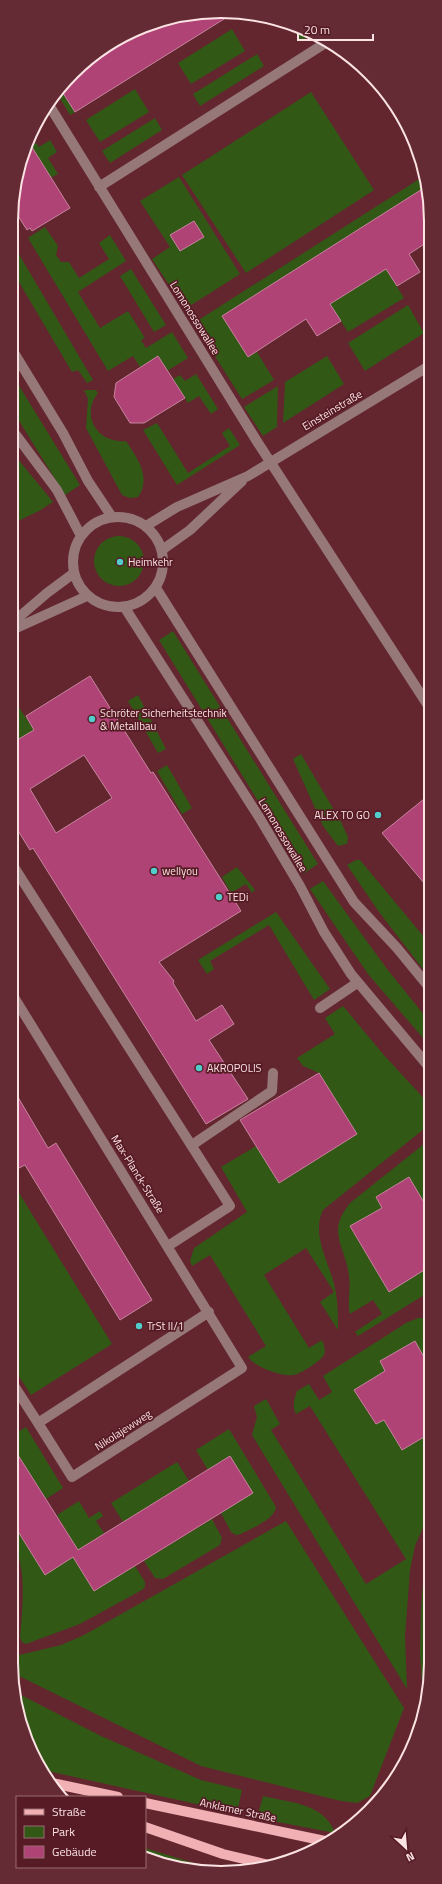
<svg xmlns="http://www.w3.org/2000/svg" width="442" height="1884" font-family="'Titillium Web',sans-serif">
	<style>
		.green { fill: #325816 }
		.building { fill: #b04376; stroke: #c7849e; fill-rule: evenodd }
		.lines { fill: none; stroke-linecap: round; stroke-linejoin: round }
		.minor { stroke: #977879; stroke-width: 10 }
		.major { stroke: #f0b0b4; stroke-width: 10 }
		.poi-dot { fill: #52cdcc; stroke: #571b25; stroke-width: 1.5 }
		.labels { text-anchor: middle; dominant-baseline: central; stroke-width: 3.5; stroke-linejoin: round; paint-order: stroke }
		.street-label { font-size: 11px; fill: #fbe3e4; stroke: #571b25 }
		.poi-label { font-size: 11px; fill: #fbe3e4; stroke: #571b25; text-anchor: start }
		.rim { fill: none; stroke: #fbe3e4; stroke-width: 2 }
	</style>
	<rect width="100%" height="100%" fill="#63262f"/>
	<path class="green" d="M232 29 245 51 191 84 178 63Z
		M300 29 314 33 301 41 295 32Z
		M257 54 264 66 200 106 193 94Z
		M135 89 149 112 100 142 86 120Z
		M61 90 75 112 70 115 58 95Z
		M311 92 374 190 246 273 182 175Z
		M155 118 162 130 110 163 102 151Z
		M50 140 57 152 48 158 58 174 50 178 31 146 37 143 39 147Z
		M424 176 427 186 222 316 248 357 257 352 274 380 242 399 194 323Z
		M179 177 240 274 185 309 152 259 170 247 140 201Z
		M45 227 58 246 56 255 61 262H69L79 278 109 259 99 243 110 235 126 261 78 292 100 328 128 311 145 338 141 340 146 348 172 332 188 358 167 371 158 356 140 367 133 356 108 371 28 238Z
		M13 244 93 380 87 383 78 370 72 372 13 272Z
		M131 269 166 325 154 332 120 276Z
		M386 269 404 298 348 332 330 304Z
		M408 305 424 333 365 371 348 343Z
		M327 356 344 384 283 423 285 382Z
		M196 374 218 409 211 414 199 396 188 403 173 379 180 375 185 381Z
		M13 376 80 485 65 495 13 411Z
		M278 386 277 427 263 436 244 407Z
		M84 390H96L98 393C80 416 98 444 126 441 137 458 152 477 138 497L130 498 122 495 86 428 88 399Z
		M157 423 188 473 230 446 222 433 229 428 240 445 177 485 143 430Z
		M13 453 53 502 39 511 16 522 12 521Z
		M94 561a25 25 0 1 1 50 0a25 25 0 1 1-50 0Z
		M173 631 318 864 303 874 159 640Z
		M138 695 166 749 158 753 128 701Z
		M12 697 34 730 12 743Z
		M301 754 341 822 348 837 347 844 338 846 323 826 293 759Z
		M167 765 192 808 182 814 157 771Z
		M356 860H360L429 943V977L379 912 347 865Z
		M237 867 255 890 252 893 246 884 231 893 222 877Z
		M323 881 387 969 429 1021V1045L368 974 310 889Z
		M276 912 330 989 314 1000 269 925 210 961 214 969 207 974 198 960Z
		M343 1006 383 1054 429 1104V1125L323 1210C310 1237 332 1266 336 1293 338 1305 338 1318 338 1330L320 1302 334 1292 306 1248 264 1275 309 1348 322 1340C324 1344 326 1350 324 1355 321 1361 299 1375 293 1375 281 1377 255 1367 248 1357L266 1346 210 1255 192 1266 190 1261 194 1248 247 1212 221 1167 256 1146 280 1183 357 1134 319 1073 303 1066 297 1058 335 1034 325 1018Z
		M429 1140 428 1163 429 1211 409 1178 376 1197 382 1208 350 1227 370 1260 397 1286 429 1267V1292L358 1336 355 1332 382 1314 373 1300 350 1314C347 1302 351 1289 349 1276 345 1244 326 1233 350 1203Z
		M19 1193 112 1344 31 1395 11 1364 12 1197Z
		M418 1318H429V1366L415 1342 381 1362 385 1371 354 1390 375 1424 384 1420 402 1450 429 1434V1514L415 1546 410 1570 405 1636 407 1689 252 1435 257 1417 254 1406 266 1399 280 1424 271 1430 366 1584 406 1559 310 1406 296 1414C292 1406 294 1400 297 1391L309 1384 319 1400 332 1392 323 1376 406 1323Z
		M26 1427 63 1488 46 1499 11 1444V1436Z
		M229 1429 276 1507C274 1520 252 1528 241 1534L236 1535 231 1532 221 1513 252 1493 208 1470 196 1450Z
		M177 1462 189 1481 123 1522 111 1503Z
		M79 1501 89 1518 100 1511 103 1516 96 1521 104 1533 78 1550 57 1515Z
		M212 1519 222 1538 220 1545 163 1579 155 1578 144 1561Z
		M11 1520 45 1575 73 1557 94 1591 135 1566 145 1582V1587L142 1590 80 1624 26 1644 22 1642 20 1637C22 1613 25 1586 20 1562 17 1546 11 1539 11 1520Z
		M286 1521 404 1708 370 1796 357 1803 341 1801 201 1766 13 1673 11 1657 61 1645 84 1635Z
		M429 1550V1689L401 1770 397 1774 423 1695 420 1655 421 1607 424 1570Z
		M17 1693 101 1736 201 1780 242 1790 237 1813 43 1770 27 1743Z
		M263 1796C291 1803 324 1803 335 1833L257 1818Z
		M145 1848 220 1871 207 1873 145 1856Z"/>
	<path class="building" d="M232 14 75 112 61 90 93 54 167 18Z
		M30 144 70 208 32 231 30 228 27 230 13 208V193Z
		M427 186 429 194V241L409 254 420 272 397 286 386 269 330 304 341 321 317 336 306 319 248 357 222 316Z
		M194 221 204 237 180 251 170 235Z
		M158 356 185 398 144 423H130L114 397 116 383Z
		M90 676 151 773 153 772 241 911 159 962 174 981 173 983 196 1021 222 1005 234 1024 209 1040 248 1099 206 1124 33 848 30 850 12 821V743L34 730 26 716ZM84 755 112 798 56 833 30 789Z
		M429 795V889L382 833Z
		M319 1073 357 1134 279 1183 240 1120Z
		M12 1087 48 1148 56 1143 152 1300 120 1320 25 1165 19 1168 12 1156Z
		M409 1177 429 1211V1267L389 1292 350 1226 382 1208 376 1197Z
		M415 1341 429 1366V1434L402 1450 384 1420 376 1424 354 1390 385 1371 380 1361Z
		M11 1444 78 1550 230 1456 253 1493 94 1591 73 1557 45 1575 11 1520Z"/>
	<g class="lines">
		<path class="minor" d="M49 105 258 443 429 707
			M99 187 327 42
			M13 351 63 433 88 481 112 517
			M13 431 57 490 81 536
			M73 562a45 45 0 1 1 90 0a45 45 0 1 1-90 0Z
			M146 526 177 507 248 476 429 366
			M162 550 190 530 242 481
			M156 588 354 902 397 948 429 987
			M125 608 259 817 300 886 324 932 351 974 429 1067
			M12 623 47 593 74 573
			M12 630 87 596
			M12 864 230 1206 168 1246
			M12 994 242 1368 72 1477 38 1423 209 1312
			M320 1008 357 983
			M192 1145 272 1091 273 1073
			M11 1381 38 1423"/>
		<path class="major" d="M52 1783 118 1797
			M145 1803 325 1841
			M145 1827 223 1854 273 1866"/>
	</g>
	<g class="poi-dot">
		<circle cx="120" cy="562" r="4"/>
		<circle cx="92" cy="719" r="4"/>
		<circle cx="378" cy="815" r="4"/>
		<circle cx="154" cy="871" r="4"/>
		<circle cx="219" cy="897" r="4"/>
		<circle cx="199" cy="1068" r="4"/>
		<circle cx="139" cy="1326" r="4"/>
	</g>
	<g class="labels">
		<g class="street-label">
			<text transform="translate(195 318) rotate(58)">Lomonossowallee</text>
			<text transform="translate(332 410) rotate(-31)">Einsteinstraße</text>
			<text transform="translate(283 835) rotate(59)">Lomonossowallee</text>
			<text transform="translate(138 1174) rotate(58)">Max-Planck-Straße</text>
			<text transform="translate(123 1430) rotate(-33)">Nikolajewweg</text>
			<text transform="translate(238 1810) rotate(12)">Anklamer Straße</text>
		</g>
		<g class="poi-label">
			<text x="128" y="562">Heimkehr</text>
			<text x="100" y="713">Schröter Sicherheitstechnik<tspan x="100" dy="13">&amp; Metallbau</tspan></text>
			<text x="370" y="815" text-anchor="end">ALEX TO GO</text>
			<text x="162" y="871">wellyou</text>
			<text x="227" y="897">TEDi</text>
			<text x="207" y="1068">AKROPOLIS</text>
			<text x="147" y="1326">TrSt II/1</text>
		</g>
	</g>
	<path d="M0 0H442V1884H0ZM221 18H221A203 203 0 0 1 424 221V1663A203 203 0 0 1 221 1866H221A203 203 0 0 1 18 1663V221A203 203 0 0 1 221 18Z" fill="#642b34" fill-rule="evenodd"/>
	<path class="rim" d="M221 18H221A203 203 0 0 1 424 221V1663A203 203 0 0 1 221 1866H221A203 203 0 0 1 18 1663V221A203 203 0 0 1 221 18Z"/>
	<rect x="16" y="1796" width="130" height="72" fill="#571b25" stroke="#996b71"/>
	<rect x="24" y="1809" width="20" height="6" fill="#f0b0b4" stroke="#996b71"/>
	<text x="52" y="1816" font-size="12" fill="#fbe3e4">Straße</text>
	<rect x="24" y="1826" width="20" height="12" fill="#325816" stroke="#996b71"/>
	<text x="52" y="1836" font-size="12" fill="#fbe3e4">Park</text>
	<rect x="24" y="1846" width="20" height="12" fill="#b04376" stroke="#996b71"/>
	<text x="52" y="1856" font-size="12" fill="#fbe3e4">Gebäude</text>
	<g transform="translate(406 1848) rotate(154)" stroke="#571b25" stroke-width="3" paint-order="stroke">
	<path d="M0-3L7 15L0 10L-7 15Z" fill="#fbe3e4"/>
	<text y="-6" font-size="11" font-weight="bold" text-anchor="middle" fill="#fbe3e4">N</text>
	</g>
	<path d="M298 34v6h75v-6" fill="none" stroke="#fbe3e4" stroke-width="2"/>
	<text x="304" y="34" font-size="12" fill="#fbe3e4" stroke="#571b25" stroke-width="3" paint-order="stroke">20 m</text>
</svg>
